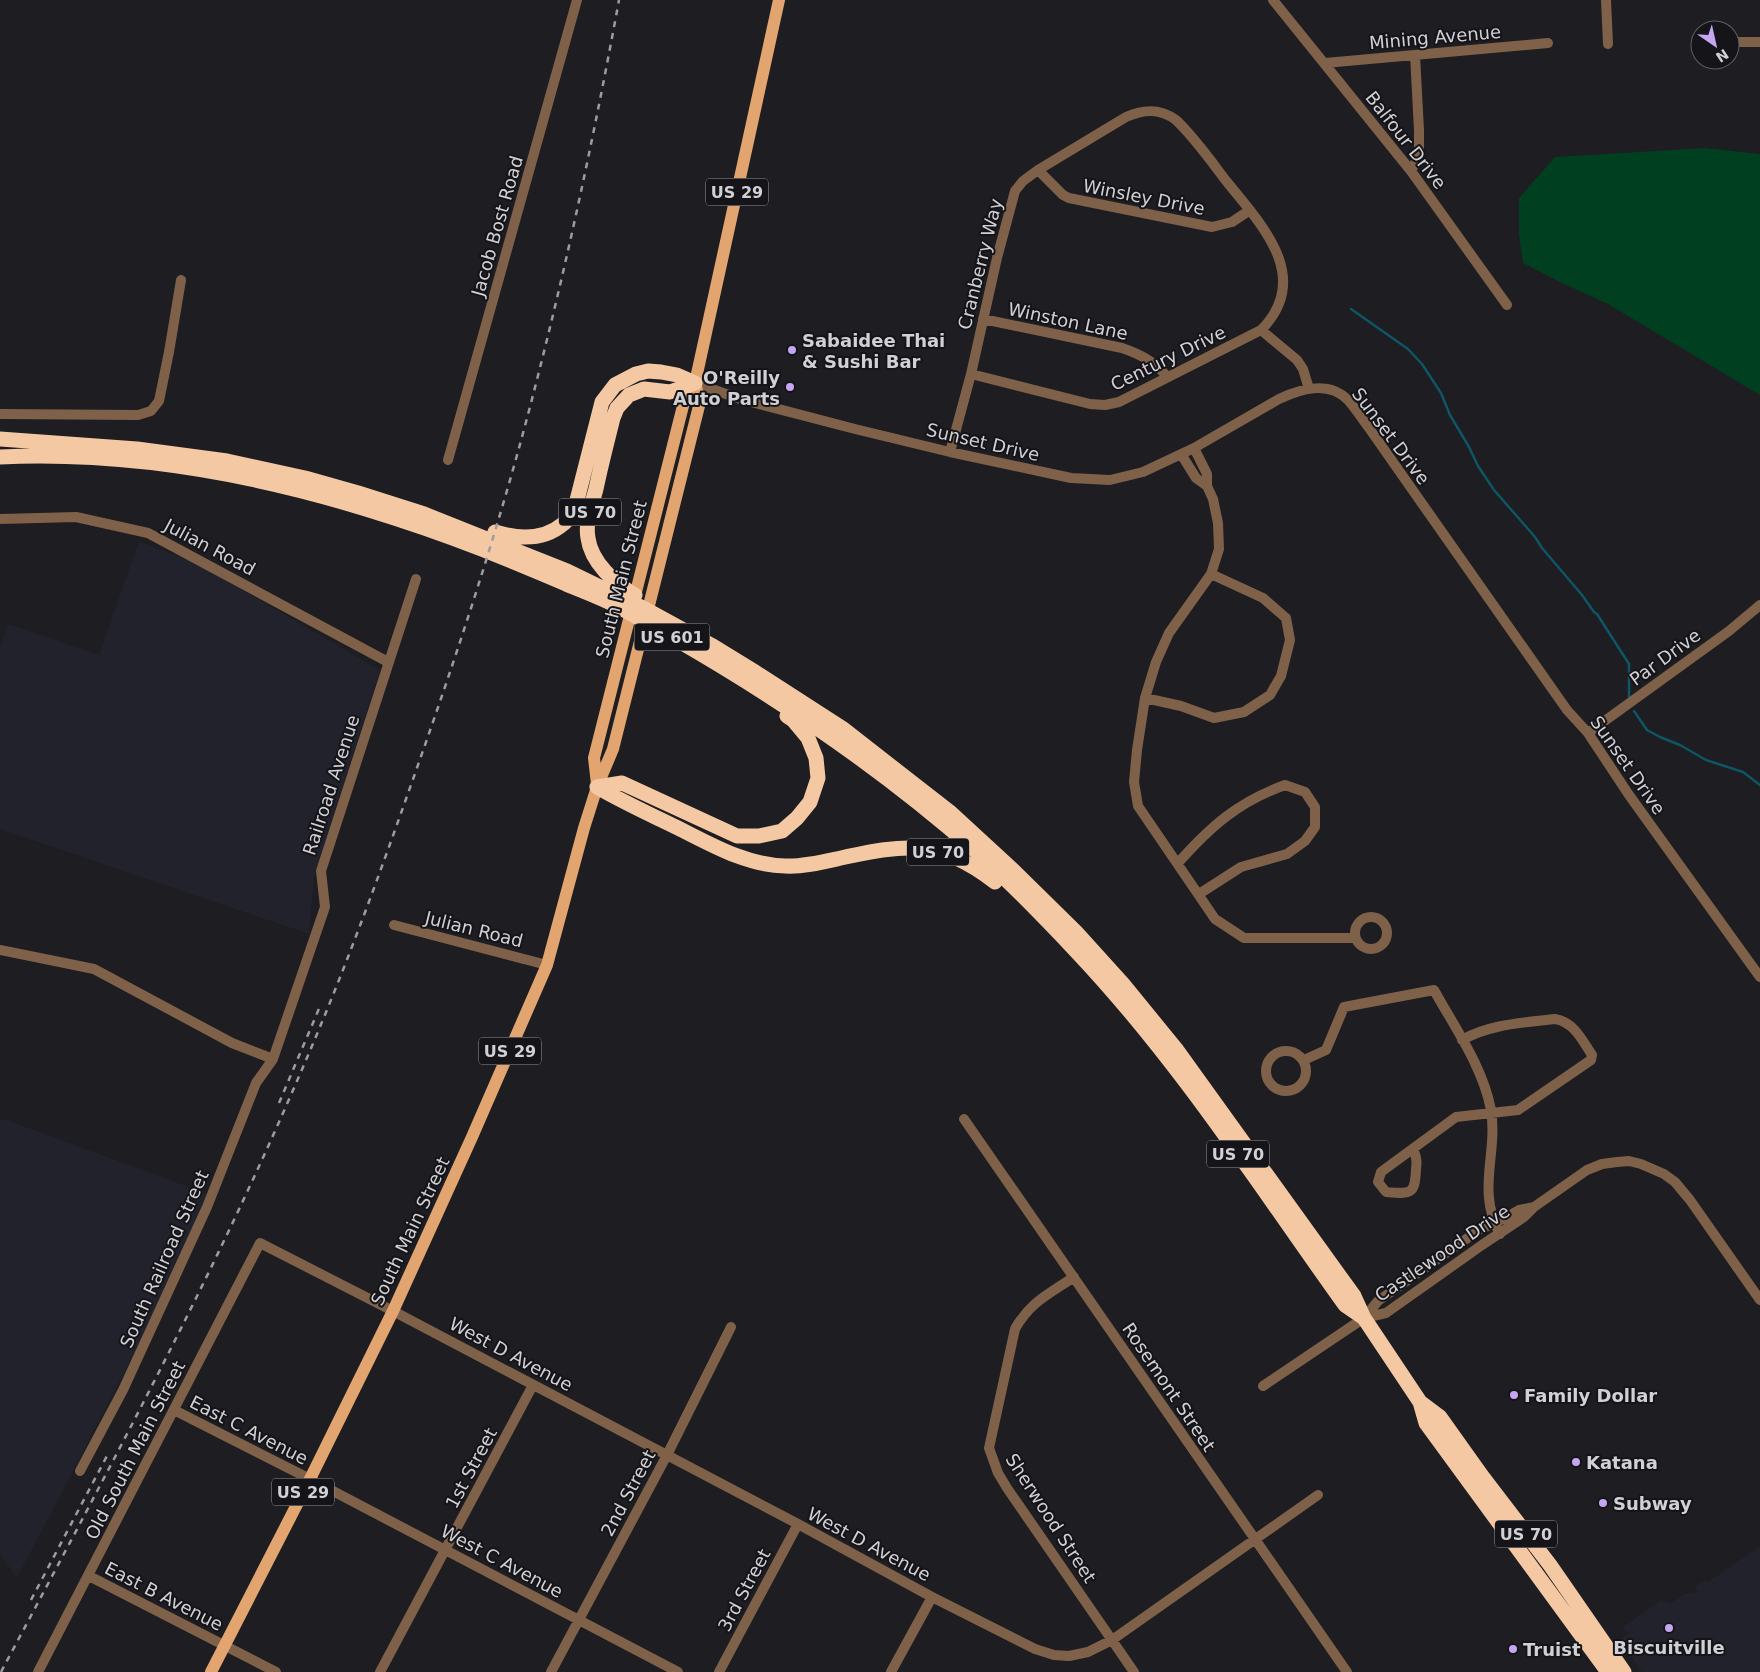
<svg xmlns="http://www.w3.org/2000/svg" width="1760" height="1672" font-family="'DejaVu Sans',sans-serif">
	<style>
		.built { fill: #22222d }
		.green { fill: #003f1f }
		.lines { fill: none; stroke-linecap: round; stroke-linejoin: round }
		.stream { stroke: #0e5566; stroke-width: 2.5 }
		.minor { stroke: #7e6148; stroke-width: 10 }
		.major { stroke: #e2a570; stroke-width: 12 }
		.highway { stroke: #f4c8a3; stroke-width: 15 }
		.rail { stroke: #9d9da1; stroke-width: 2.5; stroke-dasharray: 6 6; stroke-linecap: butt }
		.poi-dot { fill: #c5a7f1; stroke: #141419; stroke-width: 2 }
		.labels { text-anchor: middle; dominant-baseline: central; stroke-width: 4; stroke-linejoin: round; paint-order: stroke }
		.shield { fill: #141419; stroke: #98989d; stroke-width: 1 }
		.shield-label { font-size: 16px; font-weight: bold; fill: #d1d1d5 }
		.street-label { font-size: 18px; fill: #d1d1d5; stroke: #141419 }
		.poi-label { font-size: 18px; font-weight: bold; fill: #d1d1d5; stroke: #141419; text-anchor: start }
	</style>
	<rect width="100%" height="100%" fill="#1d1d22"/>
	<path class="built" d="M139 541 196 563 380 670 314 876 309 934 0 829V649L8 624 99 655Z
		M4 1119 216 1197 17 1578 0 1554V1120Z
		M1760 1546V1672H1642L1620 1640 1629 1633 1623 1630 1625 1626 1661 1600 1670 1604 1684 1594 1697 1592 1695 1587 1705 1580 1708 1582Z"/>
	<path class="green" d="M1705 148 1760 154V395L1608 304 1560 282 1523 263 1519 234V198L1555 157Z"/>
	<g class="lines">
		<path class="stream" d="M1351 309 1408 349 1422 364 1441 393 1450 415 1469 447 1478 466 1494 490 1535 537 1542 548 1582 595 1594 612 1597 614 1629 664V697
			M1634 711 1647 730 1660 737 1680 745 1706 760 1743 772 1760 785"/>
		<path class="minor" d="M1273 0 1411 171 1507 305
			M1606 0 1608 44
			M1730 42H1760
			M1325 63 1548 43
			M1038 170 1063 195 1069 198 1212 227 1232 222 1250 210
			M1411 171 1419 155V130L1415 55
			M983 319 1122 348C1140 354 1156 362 1167 377
			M1261 330 1297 360 1303 369 1309 389
			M695 383 740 399 855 429 950 452 1071 478 1110 480 1143 472 1194 448 1279 399C1300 389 1328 380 1348 400 1356 409 1362 419 1369 428L1567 710 1588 733 1629 795 1760 977
			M0 414 138 415 151 411 159 401 169 352 181 280
			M1194 448 1207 474V486
			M950 452 971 374 997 258 1015 191 1023 181 1038 170 1126 117C1144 109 1160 108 1176 120 1195 138 1211 161 1227 182 1262 225 1313 278 1261 330L1119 402 1105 405 1090 404 971 374
			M1181 454 1196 478 1207 486 1213 499 1218 523 1219 549 1211 574 1169 633 1156 662 1145 698 1137 750 1134 782 1138 806 1215 919 1244 938H1355
			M448 460 577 0
			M0 519 76 517 148 533 388 662
			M1145 698 1181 706 1214 718 1244 712 1270 695 1281 676 1290 640 1286 618 1263 598 1211 574
			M1588 733 1729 631 1760 605
			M1178 863C1211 826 1238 802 1285 785L1305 792 1315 807V827L1305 841 1287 854 1241 867 1199 894
			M1355 933a16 16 0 1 1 32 0a16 16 0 1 1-32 0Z
			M394 925 547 965
			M0 950 94 969 232 1043 273 1059
			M1266 1071a20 20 0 1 1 40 0a20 20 0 1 1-40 0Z
			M1304 1060 1326 1050 1344 1007 1434 990C1455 1028 1483 1067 1491 1110 1498 1155 1476 1190 1500 1234
			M964 1119 1347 1672
			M1413 1150C1417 1156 1417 1162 1416 1169 1415 1195 1411 1194 1386 1192L1378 1182 1381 1172 1456 1117 1518 1110 1591 1060 1592 1055C1582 1040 1574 1022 1555 1019 1523 1023 1490 1024 1462 1040
			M1074 1277C1049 1294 1030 1302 1015 1329L989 1448 998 1473 1007 1488 1134 1672
			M1364 1318 1386 1313 1482 1245 1524 1217 1534 1207 1587 1170 1602 1164 1617 1162 1629 1161 1641 1164 1664 1174 1675 1182 1690 1200 1760 1300
			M1263 1386 1364 1318 1378 1301 1479 1230 1505 1218 1519 1210 1534 1207
			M174 1410 310 1479 678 1672
			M80 1471 123 1390 207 1207 256 1083 273 1059 325 907 321 871 416 579
			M89 1576 276 1672
			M38 1672 260 1243 393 1311 798 1524 932 1597 1035 1649 1054 1655 1069 1656 1088 1652 1112 1640 1318 1495
			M380 1672 533 1385
			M551 1672 667 1455 731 1327
			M719 1672 798 1524
			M891 1672 932 1597"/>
		<path class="major" d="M597 784 594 758 685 398 695 383 779 0
			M211 1672 310 1479 393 1311 472 1137 547 965 584 828 597 787 613 749 700 402 695 383"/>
		<path class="highway" d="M0 439 137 449 227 461 305 478 358 493 424 514 567 571 647 610 711 645 755 672 842 728 951 813 1015 872 1076 932 1123 984 1176 1049 1354 1296 1364 1318 1420 1402 1426 1423 1608 1672
			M0 457C134 451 267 476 394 518 453 537 509 559 566 584 583 591 602 598 619 607 639 618 658 629 677 640 783 701 885 771 977 852 1012 884 1045 918 1077 952 1179 1060 1259 1185 1345 1305L1364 1318
			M495 532C518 539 543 541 563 524 567 521 570 516 574 512L602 402 615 385 636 374 648 371 661 372 677 375 695 383
			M635 595C615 584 591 562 588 538 585 522 592 504 596 489 601 465 607 442 613 418L617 408 629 395 644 389 670 392 695 383
			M597 787C623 802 651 815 678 828 712 845 746 865 785 866 803 867 823 862 841 858 906 844 939 839 995 882
			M597 787 622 783 737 836H759L782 831 797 818 810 802 818 778 816 758 808 738 793 720 787 716
			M1420 1402 1440 1417 1482 1476 1550 1565 1624 1672"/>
		<path class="rail" d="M279 1103 321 1004
			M31 1600 108 1454
			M1 1672C108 1471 217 1270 306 1060 343 974 375 887 406 799 450 675 492 550 526 422 563 282 593 142 619 0"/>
	</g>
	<g class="poi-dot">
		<circle cx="792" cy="350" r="5"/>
		<circle cx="790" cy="387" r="5"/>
		<circle cx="1514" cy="1395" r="5"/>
		<circle cx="1576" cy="1462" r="5"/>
		<circle cx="1603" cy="1503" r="5"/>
		<circle cx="1669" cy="1628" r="5"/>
		<circle cx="1513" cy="1649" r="5"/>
	</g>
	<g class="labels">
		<g class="shield">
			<rect x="706" y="178.5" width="62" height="27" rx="4"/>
			<rect x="559" y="498.5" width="62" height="27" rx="4"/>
			<rect x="634.5" y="623.5" width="75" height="27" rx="4"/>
			<rect x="907" y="838.5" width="62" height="27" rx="4"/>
			<rect x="479" y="1037.5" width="62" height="27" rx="4"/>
			<rect x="1207" y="1140.5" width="62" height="27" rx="4"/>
			<rect x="272" y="1478.5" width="62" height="27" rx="4"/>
			<rect x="1495" y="1520.5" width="62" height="27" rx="4"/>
		</g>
		<g class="shield-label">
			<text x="737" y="192">US 29</text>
			<text x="590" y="512">US 70</text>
			<text x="672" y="637">US 601</text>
			<text x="938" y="852">US 70</text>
			<text x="510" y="1051">US 29</text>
			<text x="1238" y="1154">US 70</text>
			<text x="303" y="1492">US 29</text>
			<text x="1526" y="1534">US 70</text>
		</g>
		<g class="street-label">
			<text transform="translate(1435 37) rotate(-5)">Mining Avenue</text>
			<text transform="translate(1406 140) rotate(52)">Balfour Drive</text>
			<text transform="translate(1144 197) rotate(11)">Winsley Drive</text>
			<text transform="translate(497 226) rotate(-74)">Jacob Bost Road</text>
			<text transform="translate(980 264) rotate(-76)">Cranberry Way</text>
			<text transform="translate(1068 321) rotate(12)">Winston Lane</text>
			<text transform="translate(1168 358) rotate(-26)">Century Drive</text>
			<text transform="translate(1391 436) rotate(53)">Sunset Drive</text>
			<text transform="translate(983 442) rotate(13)">Sunset Drive</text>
			<text transform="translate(210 547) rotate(28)">Julian Road</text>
			<text transform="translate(621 579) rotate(-76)">South Main Street</text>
			<text transform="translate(1665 657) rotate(-36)">Par Drive</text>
			<text transform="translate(1628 765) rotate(55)">Sunset Drive</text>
			<text transform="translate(331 785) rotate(-72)">Railroad Avenue</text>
			<text transform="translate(474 929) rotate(14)">Julian Road</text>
			<text transform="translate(410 1231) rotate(-65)">South Main Street</text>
			<text transform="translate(1442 1253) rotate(-34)">Castlewood Drive</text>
			<text transform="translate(164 1259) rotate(-66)">South Railroad Street</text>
			<text transform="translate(511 1354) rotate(28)">West D Avenue</text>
			<text transform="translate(1169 1387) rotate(56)">Rosemont Street</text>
			<text transform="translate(249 1430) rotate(27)">East C Avenue</text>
			<text transform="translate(135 1450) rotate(-63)">Old South Main Street</text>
			<text transform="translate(471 1468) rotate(-62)">1st Street</text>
			<text transform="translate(628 1493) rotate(-62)">2nd Street</text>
			<text transform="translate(1051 1518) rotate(57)">Sherwood Street</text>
			<text transform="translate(869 1544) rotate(28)">West D Avenue</text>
			<text transform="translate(502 1561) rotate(28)">West C Avenue</text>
			<text transform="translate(744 1590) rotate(-62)">3rd Street</text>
			<text transform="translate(164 1596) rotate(27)">East B Avenue</text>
		</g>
		<g class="poi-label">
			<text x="802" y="340">Sabaidee Thai<tspan x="802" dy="21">&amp; Sushi Bar</tspan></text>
			<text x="780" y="377" text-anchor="end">O'Reilly<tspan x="780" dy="21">Auto Parts</tspan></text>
			<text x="1524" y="1395">Family Dollar</text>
			<text x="1586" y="1462">Katana</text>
			<text x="1613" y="1503">Subway</text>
			<text x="1669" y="1647" text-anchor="middle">Biscuitville</text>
			<text x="1523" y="1649">Truist</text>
		</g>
	</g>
	<g transform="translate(1715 45) rotate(146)"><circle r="24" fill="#141419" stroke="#606064"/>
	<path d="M0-4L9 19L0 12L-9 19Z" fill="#c5a7f1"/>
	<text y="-8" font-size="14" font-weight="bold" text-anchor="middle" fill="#d1d1d5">N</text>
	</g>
</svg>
